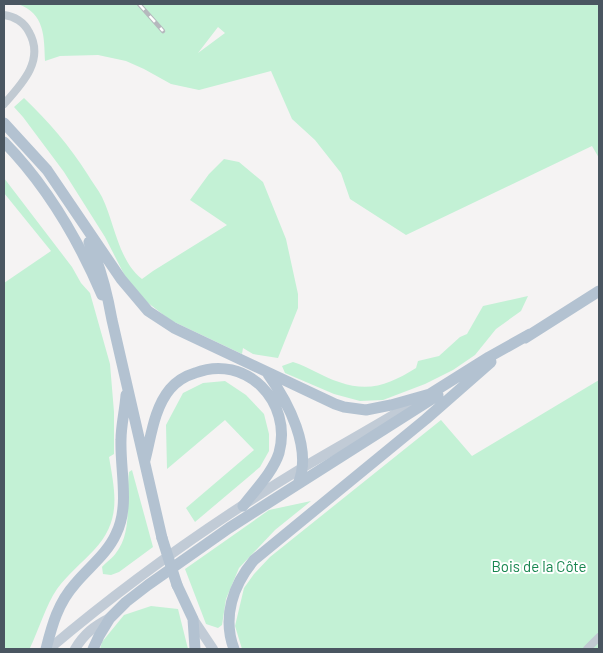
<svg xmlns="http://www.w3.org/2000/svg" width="603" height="653" font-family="Barlow,sans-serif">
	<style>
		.green { fill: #c3f1d5; fill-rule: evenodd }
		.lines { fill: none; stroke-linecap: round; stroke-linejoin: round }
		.street { stroke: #c1cad2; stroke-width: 8 }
		.secondary { stroke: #c1cbd6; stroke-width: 10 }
		.primary { stroke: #b3c2d1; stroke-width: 11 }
		.rail-casing { stroke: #b5b8bd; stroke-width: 4.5 }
		.rail { stroke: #fff; stroke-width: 2.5; stroke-dasharray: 8; stroke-linecap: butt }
		.primary-bridge { stroke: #b3c2d1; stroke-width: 11 }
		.labels { text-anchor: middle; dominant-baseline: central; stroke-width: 4; stroke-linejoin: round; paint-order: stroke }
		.park-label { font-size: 15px; fill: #17864f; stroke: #fff }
	</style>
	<rect width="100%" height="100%" fill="#f5f3f3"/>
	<path class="green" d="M18 4H599V158L592 146 406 235 350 199 341 173 315 140 292 119 271 71 199 90 171 84 144 69 126 61 98 55 60 56 45 61C44 36 45 14 18 4ZM218 27 225 33 198 53Z
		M24 98C49 122 69 145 88 175 92 182 98 189 102 197 115 224 118 260 142 279L153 271 227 225 190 200 209 174 224 159 239 162 263 182 286 239 298 294V308L278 358 253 354 243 348 242 354 170 320 143 299 127 280 105 237 64 172 23 117 14 107Z
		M4 178 72 267 81 283 90 293 110 364 114 412V454L109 457C115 493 122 520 94 550 82 563 68 574 57 589 46 605 39 629 30 648L28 649H4V283L51 251 4 193Z
		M528 296 521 311 496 329 475 355 453 370 425 384 383 400 360 401 334 394 285 373 282 366 293 362C309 367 323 377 339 382 370 393 390 384 416 368L418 361 439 356 460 337 467 334 483 306Z
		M599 380V649H242L235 626 244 588 254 574 270 557 441 420 472 456Z
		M225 381 246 395 264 414 269 434V451L260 467 195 522 186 508 254 450 225 420 167 469 166 425 183 393 203 383Z
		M132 470 153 547 119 572 111 575 103 574 102 567C106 562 113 558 116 553 133 532 126 496 129 472Z
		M311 501 275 530 239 568 226 599 222 625 218 628 206 624 185 569 269 510Z
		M151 606 178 609 188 649H100L102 642 124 615Z"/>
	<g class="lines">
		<path class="street" d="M4 15C14 16 24 22 29 32 45 60 22 84 4 104
			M587 649 599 637"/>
		<path class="secondary" d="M193 619 213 649
			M49 649C128 582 213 522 302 468 341 445 381 423 420 399
			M75 649C84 634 94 626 110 618"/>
		<path class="primary" d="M4 123 47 170 121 279 148 311 174 328 335 404 344 407 366 410 391 405 430 394 489 357 530 334
			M4 142C47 186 78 239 102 295
			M89 242C101 267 107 292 112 320L162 538
			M525 338 599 291
			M268 374C288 402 313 449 298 484
			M145 460C151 437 154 408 170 389 176 382 185 376 195 373 246 353 293 402 279 453 273 472 255 490 243 506
			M177 585 193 619 195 649
			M46 649C52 625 58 603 75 584 88 568 107 554 116 534 130 506 120 471 121 440 121 425 125 410 126 395
			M93 649 99 636 110 618 126 602 148 585 229 528 438 395
			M234 649C222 617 233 585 254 560L426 419 491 362"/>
		<defs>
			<path id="rail" d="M139 4 163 31"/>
		</defs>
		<use href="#rail" class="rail-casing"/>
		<use href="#rail" class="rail"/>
		<path class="primary-bridge" d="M162 538 177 585"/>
	</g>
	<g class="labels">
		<g class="park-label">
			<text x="539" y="566">Bois de la Côte</text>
		</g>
	</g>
	<rect width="603" height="653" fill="none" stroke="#4a5661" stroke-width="10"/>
</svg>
